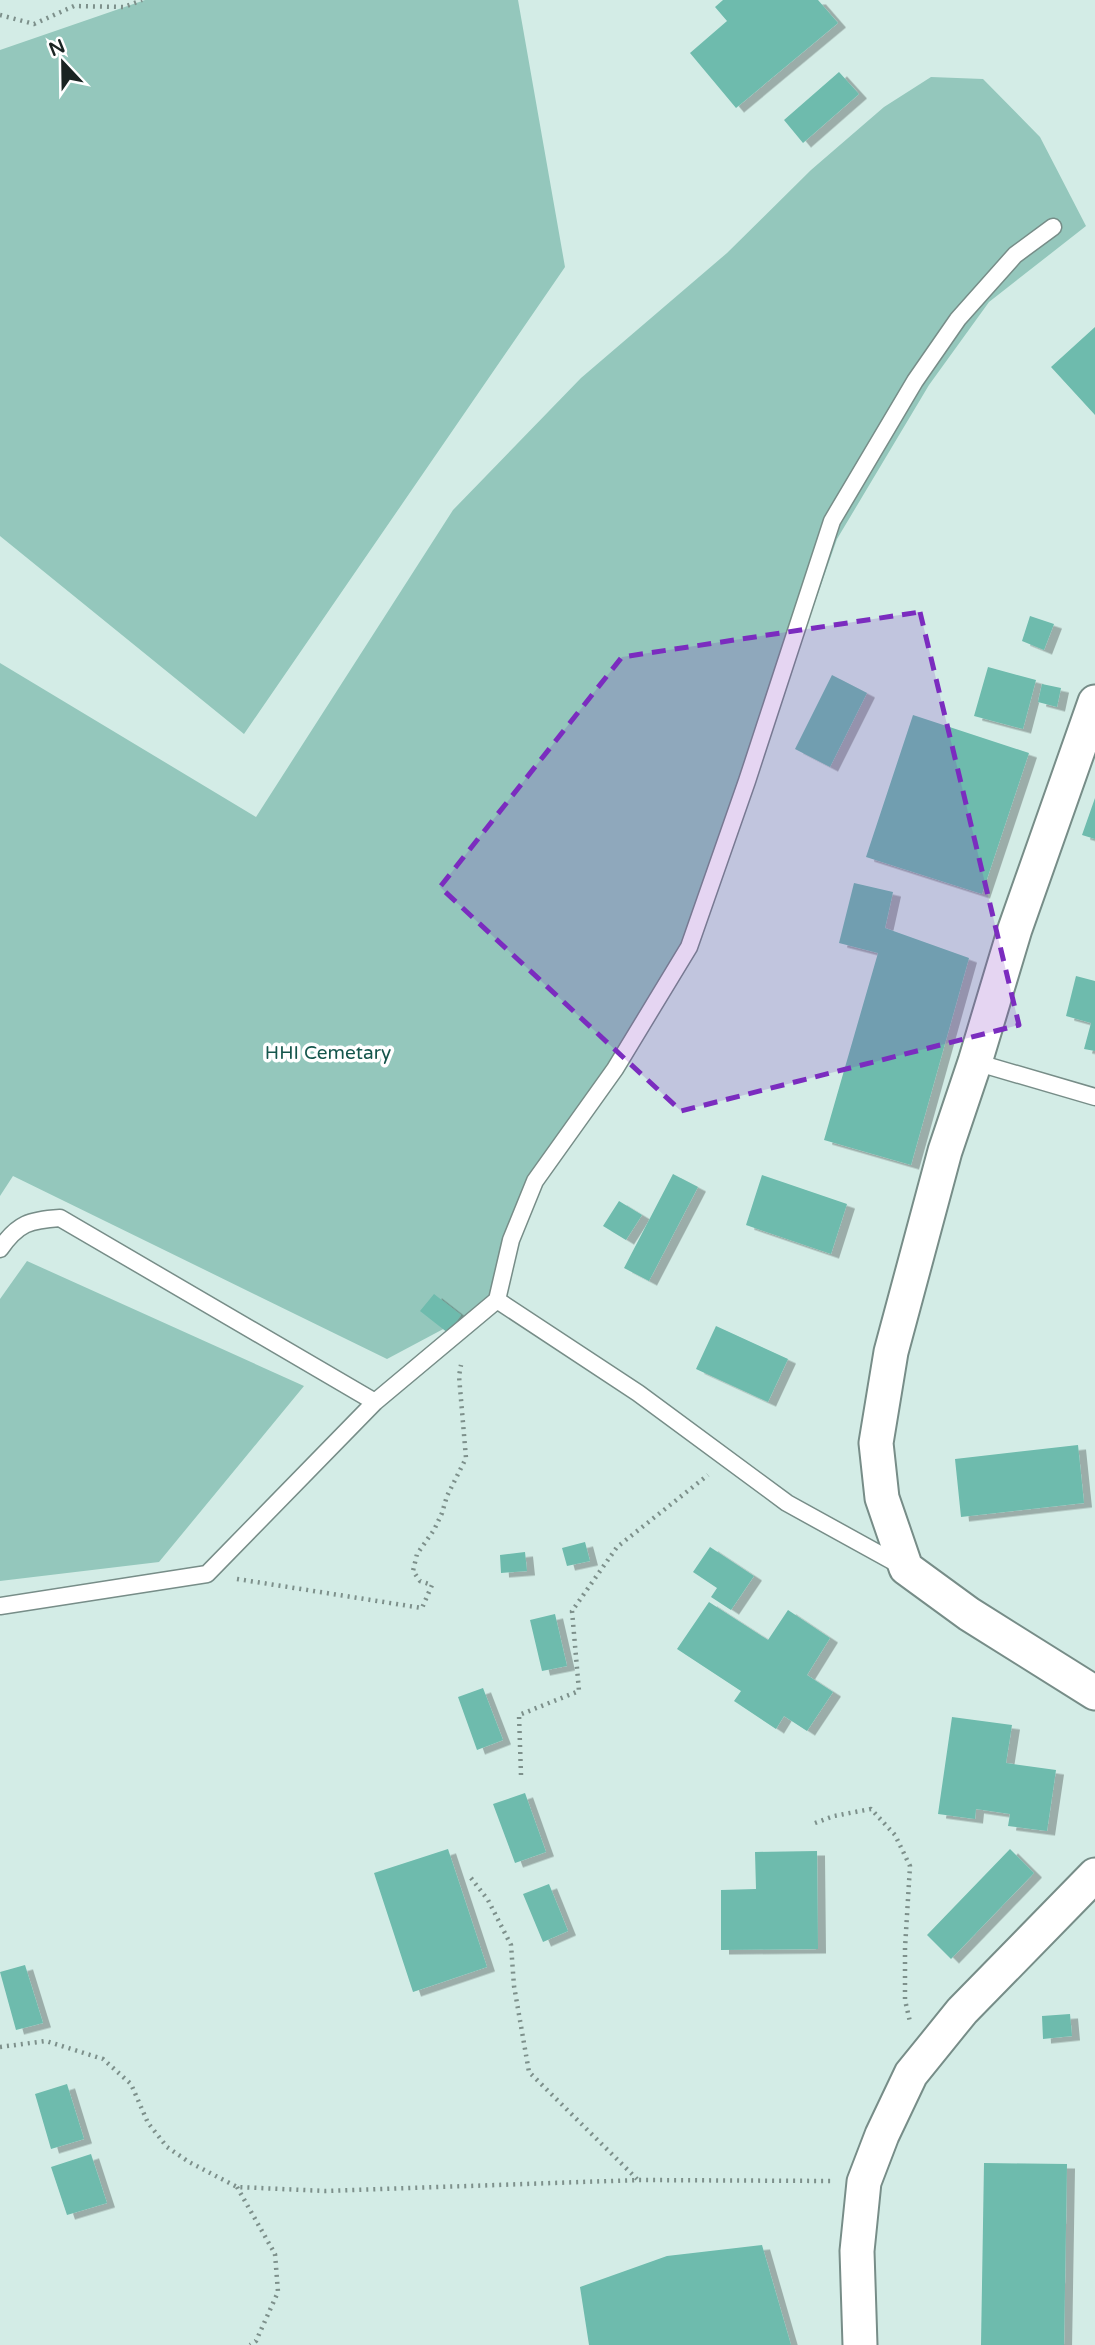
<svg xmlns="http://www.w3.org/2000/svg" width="1095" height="2345" font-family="'Varela Round',sans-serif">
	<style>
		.green { fill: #94c7bc }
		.building { fill: #6ebbad; filter: url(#shadow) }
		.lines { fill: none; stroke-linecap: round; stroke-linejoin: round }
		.lane-casing { stroke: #778d88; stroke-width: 19 }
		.street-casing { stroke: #778d88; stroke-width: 37 }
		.path { stroke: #7d908b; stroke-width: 4.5; stroke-dasharray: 2 5; stroke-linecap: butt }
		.lane { stroke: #fff; stroke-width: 16 }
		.street { stroke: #fff; stroke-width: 33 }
		.marked { fill: #7b2cbf; fill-opacity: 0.2; stroke: #7b2cbf; stroke-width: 5; stroke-dasharray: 14 9; stroke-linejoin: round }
		.labels { text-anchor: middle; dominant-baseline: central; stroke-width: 7; stroke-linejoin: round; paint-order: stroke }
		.park-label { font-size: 19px; fill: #15564c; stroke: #fff }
	</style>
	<defs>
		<filter id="shadow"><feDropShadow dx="8" dy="4.5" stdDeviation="0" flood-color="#0004"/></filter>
	</defs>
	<rect width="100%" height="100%" fill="#d3ece6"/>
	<path class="green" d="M145 0H518L565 267 244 734 0 536V50Z
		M931 77 983 79 1040 137 1086 226 989 302 929 385 837 539 694 949 539 1184 494 1302 387 1359 13 1176 0 1196V663L256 817 453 510 581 378 727 253 811 170 884 107Z
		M27 1261 304 1386 159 1562 0 1581V1299Z"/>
	<path class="building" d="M723 0H818L838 23 736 108 690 53 727 21 715 7Z
		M839 72 859 94 803 143 784 120Z
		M1095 327V415L1051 367Z
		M1030 616 1054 624 1044 650 1022 641Z
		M988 667 1036 680 1023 729 974 716Z
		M832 675 867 693 830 767 795 749Z
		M1042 684 1061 688 1057 707 1038 702Z
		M913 715 1029 753 982 894 866 857Z
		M1095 798V839L1082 835Z
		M854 883 893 892 885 928 969 958 911 1165 824 1140 878 953 839 943Z
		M1076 976 1095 981V1051L1084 1049 1091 1023 1066 1016Z
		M673 1174 698 1187 649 1281 624 1268Z
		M762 1175 847 1204 831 1254 746 1225Z
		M619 1201 642 1215 626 1240 603 1226Z
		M434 1294 461 1315 448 1333 420 1311Z
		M716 1326 788 1359 768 1402 696 1369Z
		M1078 1445 1084 1503 961 1517 955 1459Z
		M585 1542 590 1561 567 1566 562 1548Z
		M710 1547 754 1576 731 1610 711 1597 717 1588 693 1572Z
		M525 1552 527 1571 501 1573 500 1555Z
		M709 1602 768 1640 788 1610 830 1638 807 1675 833 1692 807 1731 784 1716 776 1729 734 1701 741 1691 677 1649Z
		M555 1614 567 1666 542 1671 530 1620Z
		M483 1688 503 1740 477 1750 458 1697Z
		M952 1717 1012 1725 1006 1763 1056 1770 1047 1831 1008 1826 1010 1814 976 1809 975 1819 938 1814Z
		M525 1793 546 1852 515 1863 493 1804Z
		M448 1849 487 1967 413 1992 374 1873Z
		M1010 1849 1034 1873 951 1959 927 1935Z
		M817 1851 818 1949 721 1950V1890L756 1889 755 1852Z
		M549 1884 568 1931 543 1942 523 1894Z
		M25 1965 43 2023 16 2030 0 1972Z
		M1070 2014 1072 2036 1043 2039 1042 2016Z
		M67 2084 84 2139 51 2149 35 2094Z
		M91 2154 107 2203 67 2215 51 2167Z
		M984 2163 1067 2164 1064 2345H981Z
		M762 2245 791 2345H589L580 2287 667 2256Z"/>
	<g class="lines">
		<defs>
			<path id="lane" d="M975 1062 1095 1097
				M0 1249C18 1223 30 1220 60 1218L375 1402
				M497 1300 638 1393 787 1503 903 1567
				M0 1606 207 1574 375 1402 497 1300 511 1240 535 1181 615 1069 689 947 747 781 832 521 915 381 958 319 1015 255 1053 227"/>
			<path id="street" d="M1095 702 1015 929 975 1062 945 1151 891 1352 876 1443 882 1498 906 1568 969 1614 1095 1693
				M860 2345 857 2251 864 2182 882 2135 911 2074 962 2011 1095 1875"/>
		</defs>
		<use href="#lane" class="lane-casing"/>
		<use href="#street" class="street-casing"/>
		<path class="path" d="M0 15 34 24 74 6 124 7 142 0
			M237 1579 422 1608 432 1585 420 1581 413 1571 417 1554 434 1530 442 1513 447 1496 466 1458 459 1376 461 1365
			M521 1775 519 1715 579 1691 572 1611 617 1547 708 1475
			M815 1823 834 1816 871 1809 895 1835 910 1866 905 1948V2000L910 2022
			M471 1878 488 1900 511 1945 514 1986 529 2072 637 2179
			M0 2047 46 2041 103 2059 131 2084 148 2123 167 2147 189 2162 237 2187 326 2191 638 2180 832 2181
			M237 2187 275 2254 278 2292 256 2341 250 2345"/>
		<use href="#lane" class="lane"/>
		<use href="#street" class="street"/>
	</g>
	<path class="marked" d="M920 612 1019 1025 681 1111 440 887 622 657Z"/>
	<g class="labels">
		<g class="park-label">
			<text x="328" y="1053">HHI Cemetary</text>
		</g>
	</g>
	<g transform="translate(63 63) rotate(338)" stroke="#ffffff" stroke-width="5" paint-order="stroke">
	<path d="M0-5L12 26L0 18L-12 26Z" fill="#1a2422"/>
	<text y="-10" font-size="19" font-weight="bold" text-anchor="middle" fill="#1a2422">N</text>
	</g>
</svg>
